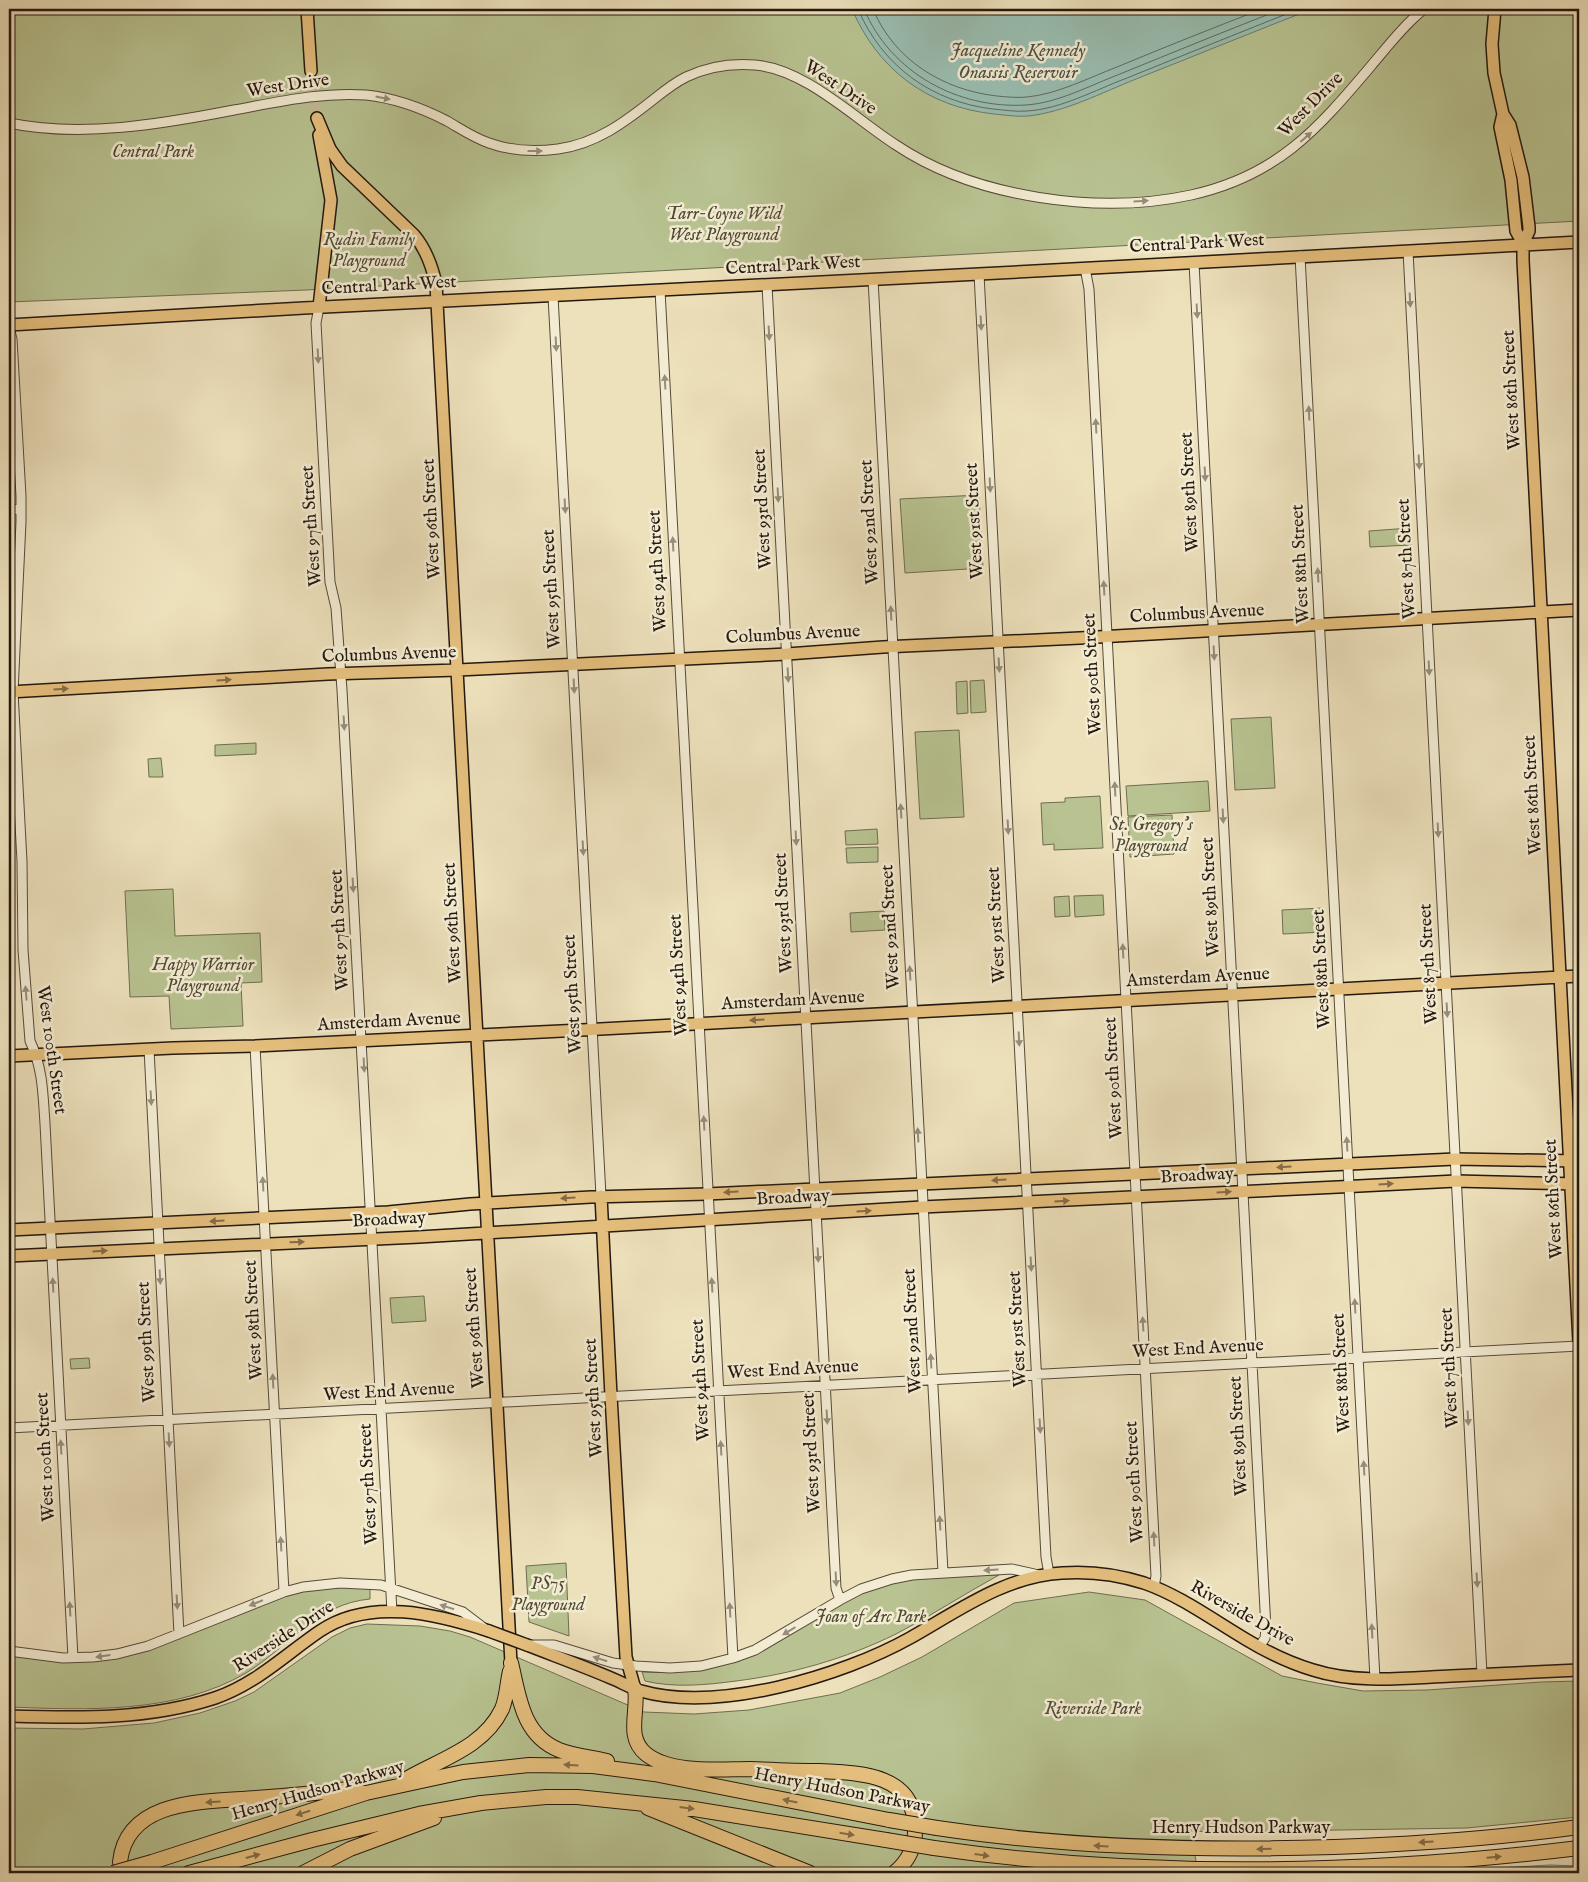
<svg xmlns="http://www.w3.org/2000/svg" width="1588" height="1882" font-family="'IM FELL English',serif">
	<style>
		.green { fill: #b8c391; stroke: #6e6e50 }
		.water { fill: #99beb1; stroke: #6a7c70 }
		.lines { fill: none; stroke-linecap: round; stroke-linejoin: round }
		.shore { stroke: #5e6b60; stroke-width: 1 }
		.major-tunnel { stroke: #c5b999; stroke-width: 11; stroke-dasharray: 11 5.5; stroke-linecap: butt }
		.minor-casing { stroke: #564a3a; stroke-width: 11 }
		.major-casing { stroke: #24180e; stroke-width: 14 }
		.highway-casing { stroke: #24180e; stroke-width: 16 }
		.minor { stroke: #f3ecd3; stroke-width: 9 }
		.major { stroke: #e6c07e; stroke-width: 11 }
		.highway { stroke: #e6c07e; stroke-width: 14 }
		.major-bridge-casing { stroke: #24180e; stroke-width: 14; stroke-linecap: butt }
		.highway-bridge-casing { stroke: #24180e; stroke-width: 16; stroke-linecap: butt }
		.major-bridge { stroke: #e6c07e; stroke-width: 11 }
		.highway-bridge { stroke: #e6c07e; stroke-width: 14 }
		.oneway { fill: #968d7a }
		.oneway2 { fill: #856c46 }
		.labels { text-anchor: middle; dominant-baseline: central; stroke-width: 5; stroke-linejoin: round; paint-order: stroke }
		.street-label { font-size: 18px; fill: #24180e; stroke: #f3ecd3 }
		.park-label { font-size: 18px; font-style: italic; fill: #504b35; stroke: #f3ecd3 }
		.water-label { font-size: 19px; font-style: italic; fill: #4d5247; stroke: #f3ecd3 }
	</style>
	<rect width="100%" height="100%" fill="#ede1bc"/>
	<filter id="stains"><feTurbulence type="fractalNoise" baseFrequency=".004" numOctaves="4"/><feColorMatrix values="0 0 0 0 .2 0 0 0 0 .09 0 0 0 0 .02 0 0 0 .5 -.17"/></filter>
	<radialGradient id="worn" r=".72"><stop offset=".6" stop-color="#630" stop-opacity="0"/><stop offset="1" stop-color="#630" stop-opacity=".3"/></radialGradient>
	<path class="green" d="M9 9H1579V221L306 290 9 302Z
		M979 495 983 568 905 573 900 499Z
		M1410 528 1411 545 1370 547 1369 531Z
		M984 680 986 712 971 713 970 681Z
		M967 681 968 713 957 714 956 682Z
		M1271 717 1275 788 1235 790 1231 719Z
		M959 730 964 817 920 819 915 732Z
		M256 743V754L215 756V745Z
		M161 758 163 777H149L148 759Z
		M1208 781 1210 811 1128 816 1126 786Z
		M1100 796 1103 848 1054 850V844L1043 845 1041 803 1065 802V798Z
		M1172 815 1174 854 1130 857 1128 817Z
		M877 829 878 844 846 845 845 831Z
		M878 847V862L847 863 846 848Z
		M173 889 175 936 260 933 262 982 241 983 243 1026 171 1029 169 996 130 997 125 891Z
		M1103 895 1104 915 1075 917 1074 896Z
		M1069 896 1070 916 1055 917 1054 897Z
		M1323 908 1324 932 1283 934 1282 910Z
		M884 911 885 930 851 932 850 913Z
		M424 1296 426 1321 392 1323 390 1298Z
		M89 1358 90 1368 71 1369 70 1359Z
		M566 1563 569 1636 529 1622 526 1566Z
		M999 1575C964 1594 931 1616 896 1634 845 1659 792 1674 736 1681 706 1685 674 1688 645 1681L642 1672C677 1674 703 1670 736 1659 744 1657 754 1655 761 1651 796 1633 827 1607 864 1592 907 1575 953 1576 999 1575Z
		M339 1587 370 1589V1599C316 1604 290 1646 246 1673 176 1714 87 1710 9 1707V1653L60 1662 90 1661 299 1591Z
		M1089 1592 1145 1600 1282 1676 1317 1683 1363 1691 1427 1690 1541 1682 1579 1681V1817L1467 1828 1212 1832 1191 1831 1198 1873H9V1728L83 1729 154 1723 200 1713 235 1701 254 1692 332 1637 350 1628 367 1624 420 1626 450 1631 470 1637 644 1712 694 1714 749 1710 840 1693 880 1677 922 1657 1014 1603Z"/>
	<path class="water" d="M852 9H1312C1253 32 1194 56 1136 79 1101 93 1065 112 1028 116 1017 117 1005 115 994 114 928 107 878 70 852 9Z
		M1550 1865 1579 1866V1873H1411Z"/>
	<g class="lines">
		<path class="shore" d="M858 9C882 66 932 102 993 109 1004 110 1016 112 1027 111 1061 109 1095 90 1127 78 1184 55 1241 32 1299 9
			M864 9C891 73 958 109 1026 105 1058 103 1091 85 1120 74 1174 52 1228 30 1282 9
			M873 9C894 60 943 90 997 96 1007 97 1018 98 1027 97 1058 94 1088 78 1117 67 1165 47 1213 28 1262 9
			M1492 1873 1550 1870 1579 1871"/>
		<path class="major-tunnel" d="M311 71 316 111"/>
		<defs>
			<path id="minor" d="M9 123C81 138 162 124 234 110 278 102 320 92 366 95 394 98 422 108 447 121 461 129 474 138 489 143 511 151 535 152 558 149 596 144 625 122 654 99 664 91 674 83 686 77 707 67 731 63 755 65 805 69 854 118 896 145 975 198 1099 215 1191 195 1277 176 1317 130 1371 66 1388 46 1404 25 1424 9
				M1408 251 1482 1674
				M1300 256 1375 1679
				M1194 263 1266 1629 1265 1638 1259 1647
				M1085 268 1089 289 1156 1576 1154 1587
				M979 274 1046 1557 1049 1574
				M873 279 943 1572
				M767 285 836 1588 840 1600
				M660 290 733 1658
				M553 296 601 1196
				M319 307 316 323 330 582 336 608 342 690 392 1612
				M9 328 12 339 21 496V522L13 692 22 861 23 950 30 1041C43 1068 43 1095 45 1124L73 1658
				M9 510 21 509
				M255 1046 284 1592
				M149 1049 179 1634
				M9 1428 1579 1346
				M532 1645H554L613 1663 636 1666 670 1668 701 1666 733 1658 755 1650 840 1600 861 1589 892 1579 912 1575 1012 1569 1039 1575
				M9 1651 63 1658 93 1657 117 1654 148 1646 284 1592 303 1587 340 1583 381 1585 463 1612 484 1628"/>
			<path id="major" d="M307 9 311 71
				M1495 9 1492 44 1494 73 1503 114 1510 125 1523 177 1529 227V231L1523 244V260L1579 1343
				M1503 114 1500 127 1511 180 1516 231 1523 244
				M317 118 330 149 342 166 414 235C426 249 432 266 436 284L511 1663
				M319 307 331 200 319 135
				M9 325 304 308 979 274 1579 242
				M9 692 328 674 458 670 787 654 883 647 1080 638 1579 610
				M9 1056 173 1048 255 1046 582 1030 1579 976
				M601 1196 611 1396 626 1657 635 1689
				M9 1230 388 1212 470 1204 591 1197 707 1194 1455 1159 1579 1161
				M9 1256 419 1237 922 1207 1359 1186 1456 1181 1579 1184
				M527 1645C555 1656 583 1666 611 1678 621 1682 631 1688 641 1691 718 1713 842 1676 910 1638 958 1611 1005 1576 1062 1573 1089 1571 1119 1575 1144 1583 1181 1596 1213 1620 1247 1640 1267 1652 1289 1663 1313 1670 1357 1684 1405 1678 1451 1676 1494 1674 1537 1672 1579 1670
				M9 1716C79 1718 148 1720 215 1698 256 1684 286 1654 320 1631 370 1597 436 1614 489 1631"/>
			<path id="highway" d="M511 1663C519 1696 522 1735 559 1750 574 1756 591 1757 607 1761
				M635 1689C639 1711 625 1737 646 1754 671 1774 719 1769 750 1769 773 1770 796 1771 819 1771 859 1773 913 1773 915 1826 916 1845 909 1861 894 1873
				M403 1781C437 1760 483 1749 502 1709 507 1697 507 1684 510 1671
				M648 1808 810 1873
				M937 1828C1069 1848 1201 1851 1334 1847 1416 1844 1498 1838 1579 1827
				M934 1848C1148 1879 1365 1874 1579 1848
				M120 1862C127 1797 209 1802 256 1798 287 1796 318 1793 348 1789L361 1792
				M152 1862 366 1793 463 1772 529 1765 593 1766 654 1774 889 1820
				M189 1873 312 1840 419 1814 481 1803 546 1797H577L694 1809 886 1840
				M303 1873 350 1849 434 1818"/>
		</defs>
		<use href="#minor" class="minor-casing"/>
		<use href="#major" class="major-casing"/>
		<use href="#highway" class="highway-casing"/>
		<use href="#minor" class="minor"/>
		<use href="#major" class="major"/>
		<use href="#highway" class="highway"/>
		<defs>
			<path id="major-bridge" d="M489 1631 527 1645"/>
			<path id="highway-bridge" d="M889 1820 937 1828
				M886 1840 934 1848
				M113 1873 152 1862"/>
		</defs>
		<use href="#major-bridge" class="major-bridge-casing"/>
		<use href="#highway-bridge" class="highway-bridge-casing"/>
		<use href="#major-bridge" class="major-bridge"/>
		<use href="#highway-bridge" class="highway-bridge"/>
	</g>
	<defs><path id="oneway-solid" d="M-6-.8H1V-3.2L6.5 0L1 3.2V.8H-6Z" transform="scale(1.25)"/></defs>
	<g class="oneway">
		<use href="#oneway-solid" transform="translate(383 98) rotate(11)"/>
		<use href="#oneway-solid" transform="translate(1306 137) rotate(-41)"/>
		<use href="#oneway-solid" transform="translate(535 151)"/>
		<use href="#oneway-solid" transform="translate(1141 201) rotate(-4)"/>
		<use href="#oneway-solid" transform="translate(1410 300) rotate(87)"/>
		<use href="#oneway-solid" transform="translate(1197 311) rotate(87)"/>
		<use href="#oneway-solid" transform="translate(981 323) rotate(87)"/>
		<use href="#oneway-solid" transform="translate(769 333) rotate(87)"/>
		<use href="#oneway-solid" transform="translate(556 344) rotate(87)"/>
		<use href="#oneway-solid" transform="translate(318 356) rotate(87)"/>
		<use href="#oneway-solid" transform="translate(665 382) rotate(-93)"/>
		<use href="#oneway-solid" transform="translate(1309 413) rotate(-93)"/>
		<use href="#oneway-solid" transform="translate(1096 426) rotate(-93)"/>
		<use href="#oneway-solid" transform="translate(1419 462) rotate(87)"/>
		<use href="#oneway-solid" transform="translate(1205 474) rotate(87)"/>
		<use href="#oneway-solid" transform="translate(990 485) rotate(87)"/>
		<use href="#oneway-solid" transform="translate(778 495) rotate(87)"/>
		<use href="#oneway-solid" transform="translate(565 506) rotate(87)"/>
		<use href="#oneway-solid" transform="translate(673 544) rotate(-93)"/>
		<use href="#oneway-solid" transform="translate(1318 575) rotate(-93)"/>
		<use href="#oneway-solid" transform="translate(1104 588) rotate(-93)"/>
		<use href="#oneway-solid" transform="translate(891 613) rotate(-93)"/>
		<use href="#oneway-solid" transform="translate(1214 653) rotate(87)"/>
		<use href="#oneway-solid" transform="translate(999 665) rotate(87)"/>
		<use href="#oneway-solid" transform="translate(1429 668) rotate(87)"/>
		<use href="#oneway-solid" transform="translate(788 675) rotate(87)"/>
		<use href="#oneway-solid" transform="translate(574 686) rotate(87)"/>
		<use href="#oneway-solid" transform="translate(344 723) rotate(87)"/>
		<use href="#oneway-solid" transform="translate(1115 789) rotate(-93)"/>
		<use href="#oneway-solid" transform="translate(901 811) rotate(-93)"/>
		<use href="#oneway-solid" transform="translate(1223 816) rotate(87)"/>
		<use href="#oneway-solid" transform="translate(1008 827) rotate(87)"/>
		<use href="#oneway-solid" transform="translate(1438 830) rotate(87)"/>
		<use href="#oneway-solid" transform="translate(796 838) rotate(87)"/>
		<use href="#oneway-solid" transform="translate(583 848) rotate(87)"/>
		<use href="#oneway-solid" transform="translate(353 885) rotate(87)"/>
		<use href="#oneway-solid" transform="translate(1123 951) rotate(-93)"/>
		<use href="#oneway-solid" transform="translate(910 973) rotate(-93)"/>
		<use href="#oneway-solid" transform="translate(26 993) rotate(-95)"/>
		<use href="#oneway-solid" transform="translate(1447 1010) rotate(87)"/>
		<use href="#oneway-solid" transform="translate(1019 1039) rotate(87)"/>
		<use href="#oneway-solid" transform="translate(364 1065) rotate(87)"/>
		<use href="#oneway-solid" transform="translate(151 1098) rotate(87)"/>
		<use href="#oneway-solid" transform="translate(704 1123) rotate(-93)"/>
		<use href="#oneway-solid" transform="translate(918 1135) rotate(-93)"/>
		<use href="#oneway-solid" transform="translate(1347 1144) rotate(-93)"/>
		<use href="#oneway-solid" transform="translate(263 1184) rotate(-93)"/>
		<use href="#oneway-solid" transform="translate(818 1255) rotate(87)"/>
		<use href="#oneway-solid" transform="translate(1031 1264) rotate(87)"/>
		<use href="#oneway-solid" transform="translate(160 1277) rotate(87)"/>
		<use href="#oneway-solid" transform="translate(53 1285) rotate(-93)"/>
		<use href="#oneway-solid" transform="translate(712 1285) rotate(-93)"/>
		<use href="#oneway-solid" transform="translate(1355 1306) rotate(-93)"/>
		<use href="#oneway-solid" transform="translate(1143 1324) rotate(-93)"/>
		<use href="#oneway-solid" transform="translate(931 1361) rotate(-93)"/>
		<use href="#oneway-solid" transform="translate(273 1381) rotate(-93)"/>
		<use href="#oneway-solid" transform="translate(827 1417) rotate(87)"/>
		<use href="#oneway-solid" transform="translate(1468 1418) rotate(87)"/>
		<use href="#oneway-solid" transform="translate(1040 1426) rotate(87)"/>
		<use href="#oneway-solid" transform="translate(169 1440) rotate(87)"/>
		<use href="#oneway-solid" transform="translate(61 1447) rotate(-93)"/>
		<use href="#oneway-solid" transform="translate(721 1448) rotate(-93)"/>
		<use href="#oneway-solid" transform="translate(1364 1468) rotate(-93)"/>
		<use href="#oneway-solid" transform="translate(940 1523) rotate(-93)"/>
		<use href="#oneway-solid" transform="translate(1154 1539) rotate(-93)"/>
		<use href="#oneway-solid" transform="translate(281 1544) rotate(-93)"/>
		<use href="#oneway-solid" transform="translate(991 1570) rotate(177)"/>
		<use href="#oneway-solid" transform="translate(836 1579) rotate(87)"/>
		<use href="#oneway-solid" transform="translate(1477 1580) rotate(87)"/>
		<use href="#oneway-solid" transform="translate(177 1602) rotate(87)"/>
		<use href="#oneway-solid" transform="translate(256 1603) rotate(158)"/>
		<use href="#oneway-solid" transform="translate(447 1607) rotate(-162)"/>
		<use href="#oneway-solid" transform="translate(70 1609) rotate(-93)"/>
		<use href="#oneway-solid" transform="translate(730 1610) rotate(-93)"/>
		<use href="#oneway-solid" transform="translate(789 1631) rotate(149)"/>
		<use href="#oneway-solid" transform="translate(1372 1631) rotate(-93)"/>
		<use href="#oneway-solid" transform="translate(103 1656) rotate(172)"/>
		<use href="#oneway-solid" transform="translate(600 1659) rotate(-163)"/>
	</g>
	<g class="oneway2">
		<use href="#oneway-solid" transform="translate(224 680) rotate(-4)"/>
		<use href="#oneway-solid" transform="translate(61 689) rotate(-3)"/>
		<use href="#oneway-solid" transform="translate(757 1020) rotate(176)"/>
		<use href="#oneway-solid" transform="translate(1284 1167) rotate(177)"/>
		<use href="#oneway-solid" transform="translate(999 1180) rotate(177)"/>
		<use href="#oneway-solid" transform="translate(1386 1184) rotate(-3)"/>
		<use href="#oneway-solid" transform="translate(731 1192) rotate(177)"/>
		<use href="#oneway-solid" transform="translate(1224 1192) rotate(-3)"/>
		<use href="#oneway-solid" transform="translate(568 1198) rotate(177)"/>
		<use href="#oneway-solid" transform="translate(1062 1201) rotate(-3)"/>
		<use href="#oneway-solid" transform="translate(864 1211) rotate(-4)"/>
		<use href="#oneway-solid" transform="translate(217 1221) rotate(177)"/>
		<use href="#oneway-solid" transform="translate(297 1242) rotate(-2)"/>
		<use href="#oneway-solid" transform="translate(100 1251) rotate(-3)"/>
		<use href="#oneway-solid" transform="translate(571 1765) rotate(-176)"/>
		<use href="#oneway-solid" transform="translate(790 1801) rotate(-168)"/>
		<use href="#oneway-solid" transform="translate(213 1802) rotate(176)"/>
		<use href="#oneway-solid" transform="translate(687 1808) rotate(7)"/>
		<use href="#oneway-solid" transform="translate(303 1813) rotate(162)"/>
		<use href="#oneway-solid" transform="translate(847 1834) rotate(9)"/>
		<use href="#oneway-solid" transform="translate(1426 1842) rotate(176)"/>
		<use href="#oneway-solid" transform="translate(1101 1846) rotate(-177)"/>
		<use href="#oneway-solid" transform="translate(1264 1849) rotate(179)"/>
		<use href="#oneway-solid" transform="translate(982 1855) rotate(8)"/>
		<use href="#oneway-solid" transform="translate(253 1856) rotate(-15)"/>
		<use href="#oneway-solid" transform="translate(1494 1857) rotate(-5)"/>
	</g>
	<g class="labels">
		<g class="street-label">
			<text transform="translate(288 86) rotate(-8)">West Drive</text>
			<text transform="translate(840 88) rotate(34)">West Drive</text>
			<text transform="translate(1311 105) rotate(-45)">West Drive</text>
			<text transform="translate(1197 244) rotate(-3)">Central Park West</text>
			<text transform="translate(793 266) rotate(-3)">Central Park West</text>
			<text transform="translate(389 286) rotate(-3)">Central Park West</text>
			<text transform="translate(1512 390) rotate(-93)">West 86th Street</text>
			<text transform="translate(1190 492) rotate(-93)">West 89th Street</text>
			<text transform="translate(763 509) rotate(-93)">West 93rd Street</text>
			<text transform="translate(432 519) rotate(-93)">West 96th Street</text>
			<text transform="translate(975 521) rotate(-93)">West 91st Street</text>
			<text transform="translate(870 522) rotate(-93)">West 92nd Street</text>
			<text transform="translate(312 526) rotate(-94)">West 97th Street</text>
			<text transform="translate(1407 559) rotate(-93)">West 87th Street</text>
			<text transform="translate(1301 564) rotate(-93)">West 88th Street</text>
			<text transform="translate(658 571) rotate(-93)">West 94th Street</text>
			<text transform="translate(552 589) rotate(-93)">West 95th Street</text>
			<text transform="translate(1197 614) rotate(-3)">Columbus Avenue</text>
			<text transform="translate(793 635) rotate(-3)">Columbus Avenue</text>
			<text transform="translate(389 655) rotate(-2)">Columbus Avenue</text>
			<text transform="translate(1093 674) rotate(-93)">West 90th Street</text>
			<text transform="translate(1533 795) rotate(-93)">West 86th Street</text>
			<text transform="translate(1211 897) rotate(-93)">West 89th Street</text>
			<text transform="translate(784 913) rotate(-93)">West 93rd Street</text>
			<text transform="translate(453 923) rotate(-93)">West 96th Street</text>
			<text transform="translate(997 925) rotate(-93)">West 91st Street</text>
			<text transform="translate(891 927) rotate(-93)">West 92nd Street</text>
			<text transform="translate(340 930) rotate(-93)">West 97th Street</text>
			<text transform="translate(1429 964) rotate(-93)">West 87th Street</text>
			<text transform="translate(1322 969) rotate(-93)">West 88th Street</text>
			<text transform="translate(679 975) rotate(-93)">West 94th Street</text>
			<text transform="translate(1198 978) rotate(-3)">Amsterdam Avenue</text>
			<text transform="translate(573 994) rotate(-93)">West 95th Street</text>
			<text transform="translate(793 1001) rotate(-3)">Amsterdam Avenue</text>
			<text transform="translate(389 1022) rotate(-3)">Amsterdam Avenue</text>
			<text transform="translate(51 1050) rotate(82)">West 100th Street</text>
			<text transform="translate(1114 1078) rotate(-93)">West 90th Street</text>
			<text transform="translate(1197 1176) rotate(-3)">Broadway</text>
			<text transform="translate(793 1198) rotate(-3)">Broadway</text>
			<text transform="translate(1554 1199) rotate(-93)">West 86th Street</text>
			<text transform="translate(389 1220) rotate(-3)">Broadway</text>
			<text transform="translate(254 1320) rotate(-93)">West 98th Street</text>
			<text transform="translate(475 1328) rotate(-94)">West 96th Street</text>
			<text transform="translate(1018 1329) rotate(-93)">West 91st Street</text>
			<text transform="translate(913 1331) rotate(-93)">West 92nd Street</text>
			<text transform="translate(147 1342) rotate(-93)">West 99th Street</text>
			<text transform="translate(1198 1349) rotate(-3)">West End Avenue</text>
			<text transform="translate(1450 1368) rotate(-93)">West 87th Street</text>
			<text transform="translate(793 1370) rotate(-3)">West End Avenue</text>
			<text transform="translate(1342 1373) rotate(-93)">West 88th Street</text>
			<text transform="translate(701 1380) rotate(-93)">West 94th Street</text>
			<text transform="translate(389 1392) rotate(-3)">West End Avenue</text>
			<text transform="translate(594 1398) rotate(-93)">West 95th Street</text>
			<text transform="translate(1239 1436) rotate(-93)">West 89th Street</text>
			<text transform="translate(812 1453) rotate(-93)">West 93rd Street</text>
			<text transform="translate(46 1457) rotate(-93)">West 100th Street</text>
			<text transform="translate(1135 1482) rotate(-93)">West 90th Street</text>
			<text transform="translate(369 1484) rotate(-93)">West 97th Street</text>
			<text transform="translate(1242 1614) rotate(29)">Riverside Drive</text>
			<text transform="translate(284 1637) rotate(-33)">Riverside Drive</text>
			<text transform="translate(318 1791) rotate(-16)">Henry Hudson Parkway</text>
			<text transform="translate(842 1791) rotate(11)">Henry Hudson Parkway</text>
			<text x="1241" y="1828">Henry Hudson Parkway</text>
		</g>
		<g class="park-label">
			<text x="153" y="152">Central Park</text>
			<text x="724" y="214">Tarr-Coyne Wild<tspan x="724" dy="21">West Playground</tspan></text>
			<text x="369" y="240">Rudin Family<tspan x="369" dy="21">Playground</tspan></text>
			<text x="1151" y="825">St. Gregory's<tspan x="1151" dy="21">Playground</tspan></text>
			<text x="203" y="965">Happy Warrior<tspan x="203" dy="21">Playground</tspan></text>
			<text x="548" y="1584">PS75<tspan x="548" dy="21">Playground</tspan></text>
			<text x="871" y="1617">Joan of Arc Park</text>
			<text x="1093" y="1709">Riverside Park</text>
		</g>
		<g class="water-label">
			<text x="1018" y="51">Jacqueline Kennedy<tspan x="1018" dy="22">Onassis Reservoir</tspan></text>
		</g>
	</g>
	<rect width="1588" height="1882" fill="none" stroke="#ede1bc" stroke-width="30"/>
	<rect x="10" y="10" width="1568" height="1862" fill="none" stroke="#24180e" stroke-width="2.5"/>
	<rect x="15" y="15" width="1558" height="1852" fill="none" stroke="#24180e"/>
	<rect width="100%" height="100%" filter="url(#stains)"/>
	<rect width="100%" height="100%" fill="url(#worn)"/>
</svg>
